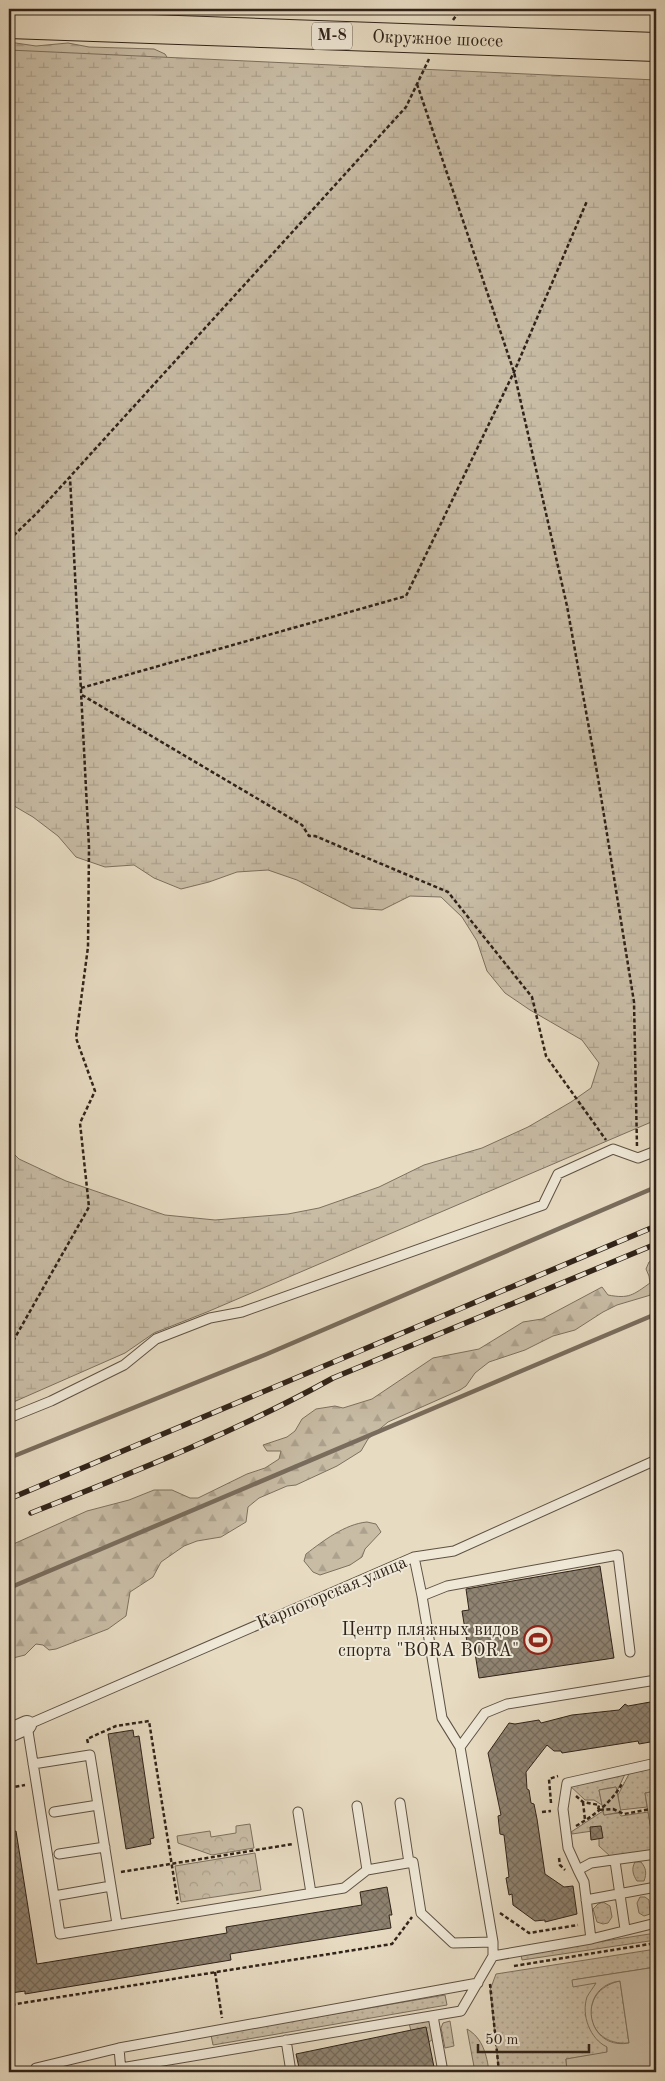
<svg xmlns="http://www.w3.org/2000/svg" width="665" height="2081" font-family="'Old Standard TT',serif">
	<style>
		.grass { fill: url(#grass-dots); stroke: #7c705f }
		.forest { fill: url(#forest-firs); stroke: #7c705f }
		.wetland { fill: url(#wetland-marsh); stroke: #7c705f }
		.park { fill: url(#park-crowns); stroke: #7c705f }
		.pitch { fill: #c8bca5; stroke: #7c705f; fill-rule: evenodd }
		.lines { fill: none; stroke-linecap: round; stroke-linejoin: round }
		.stream { stroke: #796c5c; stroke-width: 4.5 }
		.building { fill: url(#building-cross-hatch); stroke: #302319 }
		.service-casing { stroke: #5e5143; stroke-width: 11 }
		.minor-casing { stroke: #5e5143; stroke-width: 20 }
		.primary-casing { stroke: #302319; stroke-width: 30 }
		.path { stroke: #302319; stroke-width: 2.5; stroke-dasharray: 4 2.5; stroke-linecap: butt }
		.service { stroke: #efe8d7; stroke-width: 9 }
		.minor { stroke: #efe8d7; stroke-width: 18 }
		.primary { stroke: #e7dbc2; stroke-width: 28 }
		.rail-casing { stroke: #302319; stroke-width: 5.5 }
		.rail { stroke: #efe8d7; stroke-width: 4; stroke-dasharray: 11; stroke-linecap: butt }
		.labels { text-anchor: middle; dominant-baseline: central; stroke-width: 4; stroke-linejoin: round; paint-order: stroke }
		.shield { fill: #efe8d7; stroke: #695e52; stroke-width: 1 }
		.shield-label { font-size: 16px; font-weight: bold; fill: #302319 }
		.street-label { font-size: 18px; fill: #302319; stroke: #efe8d7 }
		.poi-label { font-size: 18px; fill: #302319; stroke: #efe8d7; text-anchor: end }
	</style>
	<defs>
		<pattern id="grass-dots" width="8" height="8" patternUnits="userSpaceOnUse" patternTransform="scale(1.25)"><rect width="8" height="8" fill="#c8bca5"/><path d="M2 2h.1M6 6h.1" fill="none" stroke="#aca18d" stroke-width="1.8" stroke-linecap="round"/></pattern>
		<pattern id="forest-firs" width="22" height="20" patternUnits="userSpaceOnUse" patternTransform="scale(1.25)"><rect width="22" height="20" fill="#c8bca5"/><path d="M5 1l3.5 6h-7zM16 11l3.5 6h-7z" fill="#aca18d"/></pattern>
		<pattern id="wetland-marsh" width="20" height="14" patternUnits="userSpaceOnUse" patternTransform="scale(1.25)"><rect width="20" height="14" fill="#c8bca5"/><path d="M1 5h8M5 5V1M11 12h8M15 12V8" fill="none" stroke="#aca18d"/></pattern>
		<pattern id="park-crowns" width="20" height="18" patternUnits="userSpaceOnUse" patternTransform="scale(1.25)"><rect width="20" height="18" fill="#c8bca5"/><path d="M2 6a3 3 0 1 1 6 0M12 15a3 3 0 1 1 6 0" fill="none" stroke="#aca18d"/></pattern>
		<pattern id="building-cross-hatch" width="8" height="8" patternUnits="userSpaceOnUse" patternTransform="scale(1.25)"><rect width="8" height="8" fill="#8f8371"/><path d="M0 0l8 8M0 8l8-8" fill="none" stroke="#756b5c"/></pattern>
	</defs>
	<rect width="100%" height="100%" fill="#e7dbc2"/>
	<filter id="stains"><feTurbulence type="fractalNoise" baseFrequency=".004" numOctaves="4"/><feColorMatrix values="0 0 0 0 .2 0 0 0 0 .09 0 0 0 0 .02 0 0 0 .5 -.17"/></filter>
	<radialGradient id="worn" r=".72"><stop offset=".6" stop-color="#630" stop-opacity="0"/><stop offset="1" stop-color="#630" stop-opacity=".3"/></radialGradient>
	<path class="grass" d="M656 1768V1791L645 1793 647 1807 620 1810 618 1795 630 1772Z
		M626 1772 617 1791 616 1787 599 1790 602 1805 594 1800H585L567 1783Z
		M603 1811 604 1815 619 1813 621 1816 648 1812 652 1835H656V1850L611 1857 599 1846V1830L572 1834 571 1832Z
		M635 1862H641C646 1868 647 1873 644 1881H637C633 1875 631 1869 635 1862Z
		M640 1897H645L649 1900 650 1914 644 1916 639 1913 637 1903Z
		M603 1902 610 1906 612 1917 608 1923 603 1924 597 1922 593 1909 598 1904Z
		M656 1933V1940L522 1960 521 1954Z
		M656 1949V1967L573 1980 596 1983 585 2015 607 2047V2053L566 2059 567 2072H499L490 1990 496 1974Z
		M620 1981 629 2043C584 2047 576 1990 620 1981Z
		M445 1995 447 2005 213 2045 211 2035Z
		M422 2017 433 2023 436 2037 429 2042 426 2028 411 2031 408 2019Z
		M450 2021 454 2046 445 2048 441 2028 443 2023Z
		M467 2029C483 2038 487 2056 489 2072H475Z"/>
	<path class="forest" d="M9 42 36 46 68 43 89 47 154 49 165 54 170 62 9 90Z
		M656 1259V1293L654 1294 617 1305 603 1312 575 1330 553 1336 525 1350 489 1362 475 1373 466 1386 460 1390 388 1422 368 1439 361 1451 337 1466 296 1485 287 1486 259 1498 248 1507 246 1522 221 1537 197 1541 184 1546 161 1562 153 1577 130 1592 126 1616 108 1629 56 1649 49 1650 43 1645 36 1644 25 1655 9 1659V1546L87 1511 129 1500 154 1490H172L190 1498H198L247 1474 265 1468 279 1459 281 1451H267L263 1445 287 1437 295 1431 302 1419 316 1409 335 1406 343 1408 372 1399 433 1358 479 1349 523 1322 542 1319 602 1287 608 1295C629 1299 633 1295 650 1283L649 1276 646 1269 649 1262Z
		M367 1522 376 1524 381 1532 365 1549 362 1557 350 1565 320 1575 313 1572 304 1561 306 1554C323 1541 345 1524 367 1522Z"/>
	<path class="wetland" d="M9 50 656 80V1120L207 1312 154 1333 125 1353 9 1404V1149L19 1159 66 1181 165 1215 215 1220 288 1214 319 1208 379 1187 424 1165 482 1148 528 1127 571 1102 591 1088 599 1063 582 1040 530 1010 505 993 487 971 477 941 462 917 441 897 410 896 382 910 352 908 297 880 268 870 237 872 209 882 181 889 154 878 134 865 105 867 76 857 58 836 33 817 9 803Z"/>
	<path class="park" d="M656 1791V1835L652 1836 645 1793Z
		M250 1824 254 1848 212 1855 178 1843 177 1836 210 1831 211 1837 236 1833V1826Z
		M255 1853 261 1890 181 1902 175 1866Z"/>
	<path class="pitch" d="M616 1787 621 1812 604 1815 599 1790Z
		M656 1967V2072H567L566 2059 607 2052V2047C590 2039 581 2015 587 1997 589 1993 593 1988 596 1983L573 1987 572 1980ZM620 1981 629 2043C585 2051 576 1986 620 1981Z"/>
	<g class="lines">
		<path class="stream" d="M9 1458 267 1354 656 1187
			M9 1588 656 1314"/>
	</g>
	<path class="building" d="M600 1566 614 1658 479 1678 475 1653 469 1654 462 1611 469 1610 466 1589Z
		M656 1701V1741L639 1744 638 1741 562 1753 561 1751H554L547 1745 526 1772 527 1789 529 1790 531 1803 534 1804 537 1819 545 1874 564 1887 573 1886 577 1914 545 1922V1920L535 1921 513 1905 512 1894 509 1895 506 1878 509 1877 504 1835 500 1834 498 1816 501 1815 488 1753 509 1723 515 1724 539 1720 541 1723 572 1715 619 1710 625 1704 628 1706Z
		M133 1730 134 1737 139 1736 154 1838 150 1839 151 1844 126 1849 108 1734Z
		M601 1826 603 1838 591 1840 590 1827Z
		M16 1831 37 1964 227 1933 226 1927 362 1905 360 1892 387 1887 392 1915H389L391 1928 230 1954 231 1960 25 1994V1991L11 1993 9 1977V1832Z
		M426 2027 435 2072H300L296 2054Z"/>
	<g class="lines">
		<defs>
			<path id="service" d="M9 1418 51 1401 124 1365 156 1339 210 1318 242 1312 543 1205 558 1174 613 1149 638 1158 656 1151
				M414 1557 422 1596 442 1718 460 1747
				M422 1596 447 1586 618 1555 630 1652
				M33 1764 90 1755 117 1924
				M400 1803 409 1863
				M357 1806 367 1870
				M54 1812 98 1805
				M298 1812 311 1893
				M59 1854 105 1847
				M615 1861 625 1929
				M578 1870 568 1848 563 1809 567 1783 656 1763
				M54 1896 111 1886
				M586 1900 656 1887
				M591 1939 584 1882 578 1870 591 1863 656 1854
				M493 1942 453 1943 421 1913 413 1862 367 1870 344 1888 60 1934 27 1725 414 1557 454 1551 656 1460
				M493 1956 591 1939 656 1923
				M433 2016 443 2072
				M286 2040 291 2072
				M119 2048 478 1983
				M121 2068 461 2011 493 1956V1942L460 1747 485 1713 507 1704 656 1680
				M36 2072V2068L119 2048 121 2072"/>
			<path id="minor" d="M9 1733 27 1725"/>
			<g id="primary">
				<path id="s1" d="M9 24 656 47"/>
			</g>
		</defs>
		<use href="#service" class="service-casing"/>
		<use href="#minor" class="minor-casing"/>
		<use href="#primary" class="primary-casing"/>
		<path class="path" d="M453 20 461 9
			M417 84 514 372 567 606 598 778 634 1002 637 1147
			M9 540 37 513 406 107 429 59
			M81 688 406 596 514 372 587 201
			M82 695 302 825 309 836H315L448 892 532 997 546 1056 606 1140
			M9 1360 12 1343 89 1207 80 1123 95 1091 76 1038 88 947 89 847 70 477
			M88 1743 87 1739 116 1726 149 1721 178 1904
			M9 1788 25 1785
			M576 1796 583 1802 599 1805 598 1810 613 1809 624 1814 656 1808
			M583 1802 585 1820
			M551 1803 549 1779 558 1776
			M542 1812 551 1811
			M576 1826C595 1815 613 1801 623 1782
			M559 1858 560 1865 565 1870
			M121 1872 293 1844
			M500 1913 529 1933 578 1925
			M514 1966 656 1943
			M215 1972 222 2018
			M490 1984 499 2072
			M9 2000 10 2005 392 1944 412 1917"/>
		<use href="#service" class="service"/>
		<use href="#minor" class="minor"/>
		<use href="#primary" class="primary"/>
		<defs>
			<path id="rail" d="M9 1499 656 1226
				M31 1513C134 1472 236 1432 333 1378L656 1244"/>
		</defs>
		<use href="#rail" class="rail-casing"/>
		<use href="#rail" class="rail"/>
	</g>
	<defs>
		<symbol id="stadium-ring" viewBox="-11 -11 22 22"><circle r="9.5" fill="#efe8d7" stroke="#8f2418" stroke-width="1.5"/><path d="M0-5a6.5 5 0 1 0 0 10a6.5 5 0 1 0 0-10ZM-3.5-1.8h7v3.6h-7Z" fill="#8f2418"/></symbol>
	</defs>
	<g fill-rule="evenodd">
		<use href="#stadium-ring" x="522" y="1624" width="32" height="32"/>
	</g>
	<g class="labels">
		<rect class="shield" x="312" y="22.5" width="40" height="27" rx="4"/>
		<g class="shield-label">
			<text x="332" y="36">М-8</text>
		</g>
		<g class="street-label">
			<text stroke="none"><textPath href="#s1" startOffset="429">Окружное шоссе</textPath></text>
			<text transform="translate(332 1593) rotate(-23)">Карпогорская улица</text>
		</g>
		<g class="poi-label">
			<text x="519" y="1630">Центр пляжных видов<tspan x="519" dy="21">спорта "BORA BORA"</tspan></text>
		</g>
	</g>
	<rect width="665" height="2081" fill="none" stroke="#e7dbc2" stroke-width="30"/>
	<rect x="10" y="10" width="645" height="2061" fill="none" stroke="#302319" stroke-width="2.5"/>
	<rect x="15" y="15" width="635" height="2051" fill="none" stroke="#302319"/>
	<path d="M478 2044v8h111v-8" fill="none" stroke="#302319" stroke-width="2.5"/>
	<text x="485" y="2044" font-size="15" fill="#302319" stroke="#efe8d7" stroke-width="4" paint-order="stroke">50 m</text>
	<rect width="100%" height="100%" filter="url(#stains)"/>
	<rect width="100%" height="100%" fill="url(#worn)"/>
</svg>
